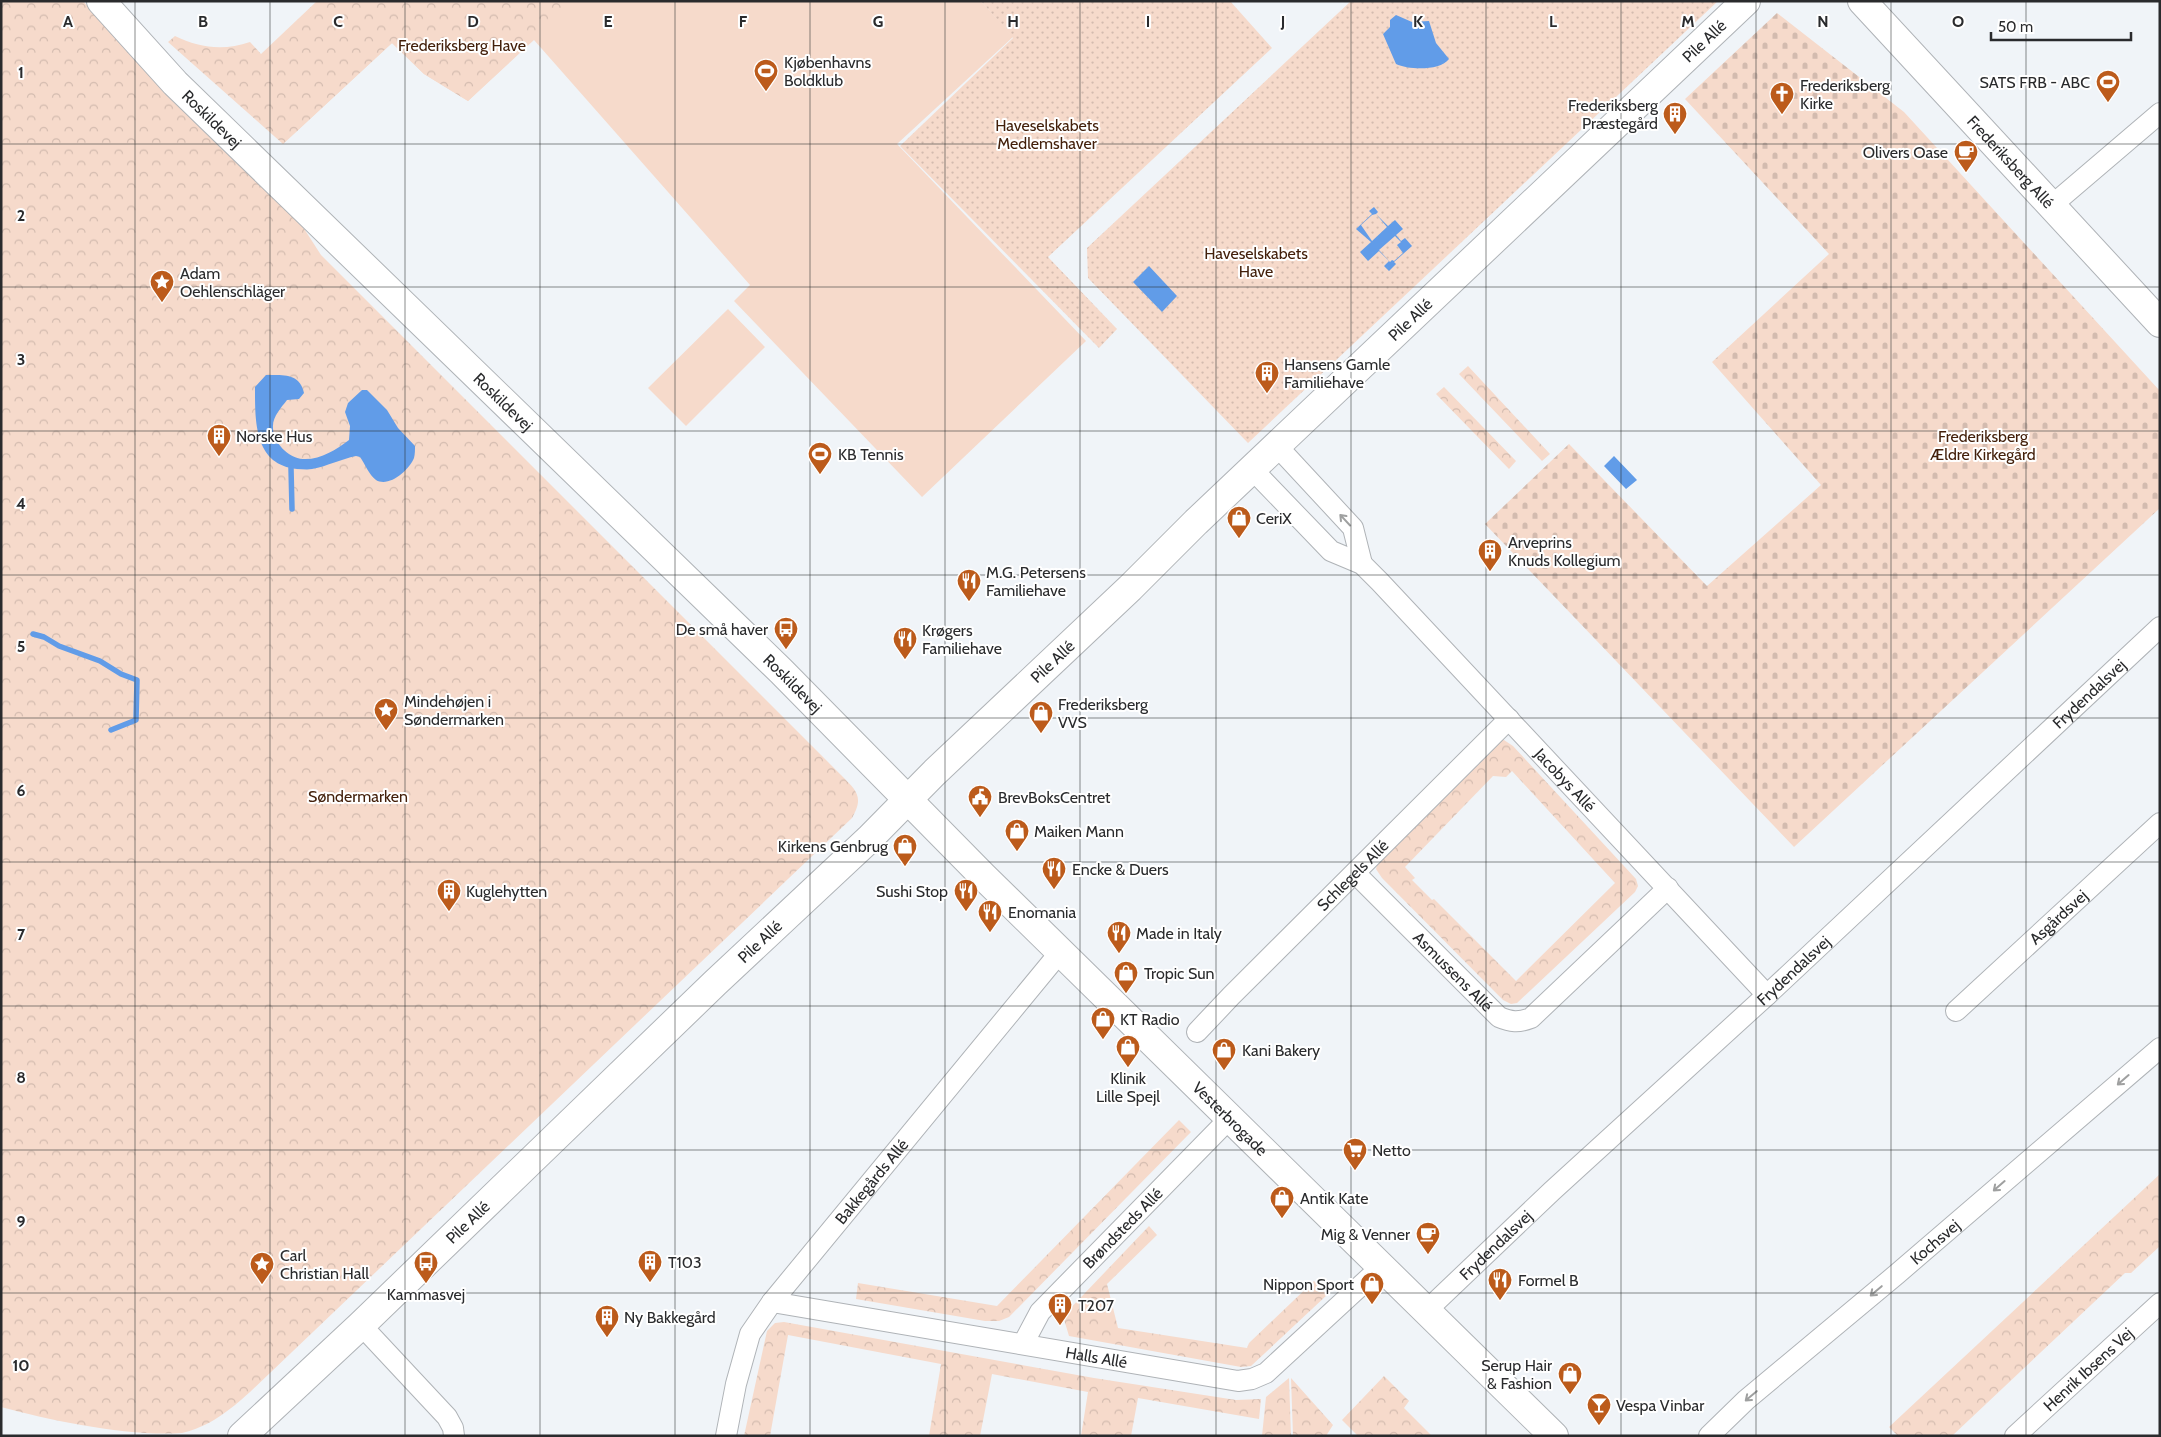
<svg xmlns="http://www.w3.org/2000/svg" width="2161" height="1437" font-family="Cabin,sans-serif">
	<style>
		.grass { fill: #f6dacb }
		.cemetery { fill: url(#cemetery-stones) }
		.park { fill: url(#park-crowns); fill-rule: evenodd }
		.garden { fill: url(#garden-dots) }
		.water { fill: #619ce8; fill-rule: evenodd }
		.lines { fill: none; stroke-linecap: round; stroke-linejoin: round }
		.stream { stroke: #619ce8; stroke-width: 5.5 }
		.street-casing { stroke: #afb3b7; stroke-width: 22 }
		.secondary-casing { stroke: #afb3b7; stroke-width: 30 }
		.street { stroke: #fff; stroke-width: 20 }
		.secondary { stroke: #fff; stroke-width: 28 }
		.oneway { stroke: #9fa0a0 }
		.grid { fill: none; stroke: #2a2b2d; stroke-width: 1; stroke-opacity: 0.55 }
		.labels { text-anchor: middle; dominant-baseline: central; stroke-width: 4; stroke-linejoin: round; paint-order: stroke }
		.street-label { font-size: 16px; fill: #2a2b2d; stroke: #fff }
		.park-label { font-size: 16px; fill: #43200b; stroke: #fff }
		.poi-label { font-size: 16px; fill: #2a2b2d; stroke: #fff; text-anchor: start }
		.grid-label { font-size: 16px; text-anchor: middle; font-weight: bold; fill: #2a2b2d; stroke: #fff; stroke-width: 4; stroke-linejoin: round; paint-order: stroke }
	</style>
	<defs>
		<pattern id="cemetery-stones" width="16" height="16" patternUnits="userSpaceOnUse" patternTransform="scale(1.25)"><rect width="16" height="16" fill="#f6dacb"/><path d="M2 7V4a2 2 0 0 1 4 0v3zM10 15v-3a2 2 0 0 1 4 0v3z" fill="#d3bbaf"/></pattern>
		<pattern id="park-crowns" width="20" height="18" patternUnits="userSpaceOnUse" patternTransform="scale(1.25)"><rect width="20" height="18" fill="#f6dacb"/><path d="M2 6a3 3 0 1 1 6 0M12 15a3 3 0 1 1 6 0" fill="none" stroke="#d3bbaf"/></pattern>
		<pattern id="garden-dots" width="8" height="8" patternUnits="userSpaceOnUse" patternTransform="scale(1.25)"><rect width="8" height="8" fill="#f6dacb"/><path d="M2 2h.1M6 6h.1" fill="none" stroke="#d3bbaf" stroke-width="1.8" stroke-linecap="round"/></pattern>
	</defs>
	<rect width="100%" height="100%" fill="#f0f4f8"/>
	<path class="grass" d="M502 1H981L1013 37 897 144 1086 341 922 497 734 301 750 285 534 40 468 101 424 74 392 43 283 144 391 35Z
		M728 309 765 347 686 426 648 388Z"/>
	<path class="cemetery" d="M1777 13 1904 112 2160 391V508L1794 847 1485 524 1569 444 1707 586 1821 485 1712 362 1829 254 1685 99Z"/>
	<path class="park" d="M1 1H83L165 92 303 227 321 255 841 775C857 791 864 797 852 818L250 1392C230 1410 209 1427 182 1433 131 1437 52 1421 1 1407Z
		M317 1H574L468 101 424 74 392 43 283 144 168 42 175 36C199 48 224 51 250 42L261 54Z
		M1468 366 1550 454 1542 461 1459 374Z
		M1444 387 1516 461 1509 469 1436 394Z
		M1504 740 1513 746 1636 879 1638 886 1635 892 1517 1003 1511 1004 1503 1000 1382 878 1376 869 1379 858 1497 741ZM1512 771 1615 883 1516 981 1434 899 1432 900 1412 880 1415 878 1405 867 1493 776 1506 777Z
		M1179 1120 1191 1132 1009 1317 999 1321H985L856 1299 858 1283 997 1306Z
		M2160 1174V1246L2131 1273H2125L1952 1436H1898L1889 1427Z
		M1149 1226 1157 1235 1107 1284 1118 1328 1247 1348 1249 1343 1314 1281 1327 1295 1251 1366 1241 1367 1069 1336 1063 1316Z
		M784 1322 1094 1378 1236 1400 1261 1399 1259 1419 1138 1398 1131 1436H1081L1088 1392 992 1374 980 1436H929L941 1364 788 1335 770 1436H744L767 1331 775 1323Z
		M1384 1376 1409 1401 1404 1408 1432 1436H1358L1342 1420Z
		M1289 1378 1291 1436H1262L1266 1397Z
		M1291 1378 1333 1425 1326 1436H1293Z"/>
	<path class="garden" d="M981 1H1230L1272 48 1048 257 1117 329 1099 348 900 146 1013 38Z
		M1351 1H1718L1248 443 1088 278 1087 248Z"/>
	<path class="water" d="M1396 15 1412 22 1429 21 1436 43 1449 59C1440 71 1409 70 1396 64L1383 34 1390 27V20Z
		M1374 207 1378 212 1376 214 1388 226 1395 220 1403 229 1396 235 1401 241 1405 238 1412 246 1394 262 1396 264 1389 271 1384 266 1389 261 1379 251 1368 261 1360 252 1371 242 1356 229 1372 214 1369 211ZM1376 214 1387 227 1372 241 1361 225 1372 215ZM1395 236 1401 242 1397 245 1403 253 1394 261 1392 260 1390 262 1379 250Z
		M1149 266 1177 296 1162 312 1133 282Z
		M266 375C283 375 300 373 304 393L299 399 287 400C281 408 272 417 273 428 273 442 288 458 303 459 320 460 336 450 349 440L350 426 345 412 348 403 362 390H367L387 410 398 428 415 446C415 450 415 454 414 458 409 470 389 488 376 480 369 475 365 464 360 457L356 456C341 459 328 466 312 469 307 470 302 469 297 469 254 465 255 421 255 387Z
		M1614 456 1637 480 1626 489 1604 466Z"/>
	<g class="lines">
		<path class="stream" d="M291 468 292 509
			M33 634 44 637 59 646 100 661 121 674 137 680 136 720 111 730"/>
		<defs>
			<g id="street">
				<path d="M2051 206 2160 113"/>
				<path d="M1277 446 1353 528 1362 564"/>
				<path id="s1" d="M1252 469 1331 551 1362 564 1380 582 1767 995"/>
				<path id="s2" d="M1355 873 1499 1017C1511 1022 1518 1023 1531 1018L1668 888"/>
				<path id="s3" d="M1956 1011 2160 823"/>
				<path id="s4" d="M1197 1032 1231 996 1509 719"/>
				<path id="s5" d="M772 1302 1238 1381 1252 1379 1266 1373 1381 1267"/>
				<path id="s6" d="M1426 1311 1552 1191 1767 995 2160 627"/>
				<path d="M361 1325 447 1417 453 1428 454 1436"/>
				<path id="s7" d="M1023 1344 1040 1312 1230 1118"/>
				<path id="s8" d="M726 1436 736 1384 750 1334 772 1302 1061 951"/>
				<path id="s9" d="M1709 1436 1746 1400 1897 1274 2160 1048"/>
				<path id="s10" d="M2015 1436 2160 1303"/>
			</g>
			<g id="secondary">
				<path id="s11" d="M101 1 175 83 781 671 983 876 1554 1436"/>
				<path id="s12" d="M1862 1 2160 323"/>
				<path id="s13" d="M242 1436 361 1325 715 983 869 839 935 772 1130 588 1196 522 1746 1"/>
			</g>
		</defs>
		<use href="#street" class="street-casing"/>
		<use href="#secondary" class="secondary-casing"/>
		<use href="#street" class="street"/>
		<use href="#secondary" class="secondary"/>
	</g>
	<defs><path id="oneway-shaft" d="M-6 0H5M1.5-3L5.5 0L1.5 3" fill="none" stroke-width="1.6" stroke-linecap="round" stroke-linejoin="round" transform="scale(1.25)"/></defs>
	<g class="oneway">
		<use href="#oneway-shaft" transform="translate(1345 520) rotate(-133)"/>
		<use href="#oneway-shaft" transform="translate(2123 1080) rotate(139)"/>
		<use href="#oneway-shaft" transform="translate(1999 1186) rotate(139)"/>
		<use href="#oneway-shaft" transform="translate(1876 1291) rotate(140)"/>
		<use href="#oneway-shaft" transform="translate(1751 1396) rotate(140)"/>
	</g>
	<path class="grid" d="M135 1V1436M270 1V1436M405 1V1436M540 1V1436M675 1V1436M810 1V1436M945 1V1436M1080 1V1436M1216 1V1436M1351 1V1436M1486 1V1436M1621 1V1436M1756 1V1436M1891 1V1436M2026 1V1436M1 144H2160M1 287H2160M1 431H2160M1 575H2160M1 718H2160M1 862H2160M1 1006H2160M1 1150H2160M1 1293H2160"/>
	<defs>
		<symbol id="stadium-pin" viewBox="-11 -11 22 30"><path d="M0 17L-7.5 6A9.5 9.5 0 1 1 7.5 6Z" fill="#bc5b1b" stroke="#fff"/><path d="M0-5a6.5 5 0 1 0 0 10a6.5 5 0 1 0 0-10ZM-3.5-1.8h7v3.6h-7Z" fill="#fff"/></symbol>
		<symbol id="church-pin" viewBox="-11 -11 22 30"><path d="M0 17L-7.5 6A9.5 9.5 0 1 1 7.5 6Z" fill="#bc5b1b" stroke="#fff"/><path d="M-1.2-6h2.4v3.5h3.3v2.4h-3.3V6h-2.4V-.1h-3.3v-2.4h3.3Z" fill="#fff"/></symbol>
		<symbol id="building-pin" viewBox="-11 -11 22 30"><path d="M0 17L-7.5 6A9.5 9.5 0 1 1 7.5 6Z" fill="#bc5b1b" stroke="#fff"/><path d="M-4-6H4V6H1V3H-1V6H-4ZM-2.5-4.3h1.7v1.8h-1.7ZM.8-4.3h1.7v1.8H.8ZM-2.5-1h1.7V.8h-1.7ZM.8-1h1.7V.8H.8Z" fill="#fff"/></symbol>
		<symbol id="cafe-pin" viewBox="-11 -11 22 30"><path d="M0 17L-7.5 6A9.5 9.5 0 1 1 7.5 6Z" fill="#bc5b1b" stroke="#fff"/><path d="M-5.5-4.5H6V0H3Q3 3.5 0 3.5H-2.5Q-5.5 3.5-5.5 0ZM3-3.2v2h1.7v-2ZM-6 4.5H4V6H-6Z" fill="#fff"/></symbol>
		<symbol id="sight-pin" viewBox="-11 -11 22 30"><path d="M0 17L-7.5 6A9.5 9.5 0 1 1 7.5 6Z" fill="#bc5b1b" stroke="#fff"/><path d="M0-6L1.8-2.2L6-1.7L2.9 1.2L3.7 5.4L0 3.3L-3.7 5.4L-2.9 1.2L-6-1.7L-1.8-2.2Z" fill="#fff"/></symbol>
		<symbol id="shop-pin" viewBox="-11 -11 22 30"><path d="M0 17L-7.5 6A9.5 9.5 0 1 1 7.5 6Z" fill="#bc5b1b" stroke="#fff"/><path d="M-5-2.5h2.3a2.7 3.5 0 0 1 5.4 0H5L5.5 6h-11ZM-1.5-2.5h3a1.5 2.3 0 0 0-3 0Z" fill="#fff"/></symbol>
		<symbol id="restaurant-pin" viewBox="-11 -11 22 30"><path d="M0 17L-7.5 6A9.5 9.5 0 1 1 7.5 6Z" fill="#bc5b1b" stroke="#fff"/><path d="M-5-6h1v4h1v-4h1v4h1v-4h1v5L-1.5 .5V6h-2V.5L-5-1ZM5-6V6H3V1.5H1.5Q1.5-4 5-6Z" fill="#fff"/></symbol>
		<symbol id="bus-pin" viewBox="-11 -11 22 30"><path d="M0 17L-7.5 6A9.5 9.5 0 1 1 7.5 6Z" fill="#bc5b1b" stroke="#fff"/><path d="M-5-6H5V4H4V6H2V4H-2V6H-4V4H-5ZM-3.5-4V0h7V-4ZM-3.5 1.2v1.5H-2V1.2ZM2 1.2v1.5H3.5V1.2Z" fill="#fff"/></symbol>
		<symbol id="civic-pin" viewBox="-11 -11 22 30"><path d="M0 17L-7.5 6A9.5 9.5 0 1 1 7.5 6Z" fill="#bc5b1b" stroke="#fff"/><path d="M-.6-6.5H3V-4.5H.6V-3L4-1V1h2V6H-6V1h2V-1L-.6-3ZM-1.2 2.5V6h2.4V2.5Z" fill="#fff"/></symbol>
		<symbol id="supermarket-pin" viewBox="-11 -11 22 30"><path d="M0 17L-7.5 6A9.5 9.5 0 1 1 7.5 6Z" fill="#bc5b1b" stroke="#fff"/><path d="M-6-5.5h2.5l.6 2H6L4.5 2H-2.5L-4.4-4H-6ZM-1.5 3.2a1.3 1.3 0 1 0 .1 0ZM3 3.2a1.3 1.3 0 1 0 .1 0Z" fill="#fff"/></symbol>
		<symbol id="bar-pin" viewBox="-11 -11 22 30"><path d="M0 17L-7.5 6A9.5 9.5 0 1 1 7.5 6Z" fill="#bc5b1b" stroke="#fff"/><path d="M-6-5H6L.8 .8V4.5H3.5V6h-7V4.5H-.8V.8Z" fill="#fff"/></symbol>
	</defs>
	<g fill-rule="evenodd">
		<use href="#stadium-pin" x="752" y="57" width="28" height="38"/>
		<use href="#stadium-pin" x="2094" y="68" width="28" height="38"/>
		<use href="#church-pin" x="1768" y="80" width="28" height="38"/>
		<use href="#building-pin" x="1661" y="100" width="28" height="38"/>
		<use href="#cafe-pin" x="1952" y="138" width="28" height="38"/>
		<use href="#sight-pin" x="148" y="268" width="28" height="38"/>
		<use href="#building-pin" x="1253" y="359" width="28" height="38"/>
		<use href="#building-pin" x="205" y="422" width="28" height="38"/>
		<use href="#stadium-pin" x="806" y="440" width="28" height="38"/>
		<use href="#shop-pin" x="1225" y="504" width="28" height="38"/>
		<use href="#building-pin" x="1476" y="537" width="28" height="38"/>
		<use href="#restaurant-pin" x="955" y="567" width="28" height="38"/>
		<use href="#bus-pin" x="772" y="615" width="28" height="38"/>
		<use href="#restaurant-pin" x="891" y="625" width="28" height="38"/>
		<use href="#sight-pin" x="372" y="696" width="28" height="38"/>
		<use href="#shop-pin" x="1027" y="699" width="28" height="38"/>
		<use href="#civic-pin" x="966" y="783" width="28" height="38"/>
		<use href="#shop-pin" x="1003" y="817" width="28" height="38"/>
		<use href="#shop-pin" x="891" y="832" width="28" height="38"/>
		<use href="#restaurant-pin" x="1040" y="855" width="28" height="38"/>
		<use href="#building-pin" x="435" y="877" width="28" height="38"/>
		<use href="#restaurant-pin" x="952" y="877" width="28" height="38"/>
		<use href="#restaurant-pin" x="976" y="898" width="28" height="38"/>
		<use href="#restaurant-pin" x="1105" y="919" width="28" height="38"/>
		<use href="#shop-pin" x="1112" y="959" width="28" height="38"/>
		<use href="#shop-pin" x="1089" y="1005" width="28" height="38"/>
		<use href="#shop-pin" x="1114" y="1033" width="28" height="38"/>
		<use href="#shop-pin" x="1210" y="1036" width="28" height="38"/>
		<use href="#supermarket-pin" x="1341" y="1136" width="28" height="38"/>
		<use href="#shop-pin" x="1268" y="1184" width="28" height="38"/>
		<use href="#cafe-pin" x="1414" y="1220" width="28" height="38"/>
		<use href="#building-pin" x="636" y="1248" width="28" height="38"/>
		<use href="#bus-pin" x="412" y="1249" width="28" height="38"/>
		<use href="#sight-pin" x="248" y="1250" width="28" height="38"/>
		<use href="#restaurant-pin" x="1486" y="1266" width="28" height="38"/>
		<use href="#shop-pin" x="1358" y="1270" width="28" height="38"/>
		<use href="#building-pin" x="1046" y="1291" width="28" height="38"/>
		<use href="#building-pin" x="593" y="1303" width="28" height="38"/>
		<use href="#shop-pin" x="1556" y="1360" width="28" height="38"/>
		<use href="#bar-pin" x="1585" y="1391" width="28" height="38"/>
	</g>
	<g class="labels">
		<g class="street-label">
			<text stroke="none"><textPath href="#s13" startOffset="2021">Pile Allé</textPath></text>
			<text stroke="none"><textPath href="#s11" startOffset="162">Roskildevej</textPath></text>
			<text stroke="none"><textPath href="#s12" startOffset="219">Frederiksberg Allé</textPath></text>
			<text stroke="none"><textPath href="#s13" startOffset="1616">Pile Allé</textPath></text>
			<text stroke="none"><textPath href="#s11" startOffset="568">Roskildevej</textPath></text>
			<text stroke="none"><textPath href="#s13" startOffset="1121">Pile Allé</textPath></text>
			<text stroke="none"><textPath href="#s11" startOffset="972">Roskildevej</textPath></text>
			<text stroke="none"><textPath href="#s6" startOffset="906">Frydendalsvej</textPath></text>
			<text stroke="none"><textPath href="#s1" startOffset="444">Jacobys Allé</textPath></text>
			<text stroke="none"><textPath href="#s4" startOffset="221">Schlegels Allé</textPath></text>
			<text stroke="none"><textPath href="#s3" startOffset="139">Asgårdsvej</textPath></text>
			<text stroke="none"><textPath href="#s13" startOffset="716">Pile Allé</textPath></text>
			<text stroke="none"><textPath href="#s6" startOffset="501">Frydendalsvej</textPath></text>
			<text stroke="none"><textPath href="#s2" startOffset="139">Asmussens Allé</textPath></text>
			<text stroke="none"><textPath href="#s11" startOffset="1589">Vesterbrogade</textPath></text>
			<text stroke="none"><textPath href="#s8" startOffset="300">Bakkegårds Allé</textPath></text>
			<text stroke="none"><textPath href="#s13" startOffset="311">Pile Allé</textPath></text>
			<text stroke="none"><textPath href="#s7" startOffset="154">Brøndsteds Allé</textPath></text>
			<text stroke="none"><textPath href="#s9" startOffset="298">Kochsvej</textPath></text>
			<text stroke="none"><textPath href="#s6" startOffset="96">Frydendalsvej</textPath></text>
			<text stroke="none"><textPath href="#s5" startOffset="329">Halls Allé</textPath></text>
			<text stroke="none"><textPath href="#s10" startOffset="99">Henrik Ibsens Vej</textPath></text>
		</g>
		<g class="park-label">
			<text x="462" y="45">Frederiksberg Have</text>
			<text x="1047" y="125">Haveselskabets<tspan x="1047" dy="18">Medlemshaver</tspan></text>
			<text x="1256" y="253">Haveselskabets<tspan x="1256" dy="18">Have</tspan></text>
			<text x="1983" y="436">Frederiksberg<tspan x="1983" dy="18">Ældre Kirkegård</tspan></text>
			<text x="358" y="796">Søndermarken</text>
		</g>
		<g class="poi-label">
			<text x="784" y="62">Kjøbenhavns<tspan x="784" dy="18">Boldklub</tspan></text>
			<text x="2090" y="82" text-anchor="end">SATS FRB - ABC</text>
			<text x="1800" y="85">Frederiksberg<tspan x="1800" dy="18">Kirke</tspan></text>
			<text x="1658" y="105" text-anchor="end">Frederiksberg<tspan x="1658" dy="18">Præstegård</tspan></text>
			<text x="1948" y="152" text-anchor="end">Olivers Oase</text>
			<text x="180" y="273">Adam<tspan x="180" dy="18">Oehlenschläger</tspan></text>
			<text x="1284" y="364">Hansens Gamle<tspan x="1284" dy="18">Familiehave</tspan></text>
			<text x="236" y="436">Norske Hus</text>
			<text x="838" y="454">KB Tennis</text>
			<text x="1256" y="518">CeriX</text>
			<text x="1508" y="542">Arveprins<tspan x="1508" dy="18">Knuds Kollegium</tspan></text>
			<text x="986" y="572">M.G. Petersens<tspan x="986" dy="18">Familiehave</tspan></text>
			<text x="768" y="629" text-anchor="end">De små haver</text>
			<text x="922" y="630">Krøgers<tspan x="922" dy="18">Familiehave</tspan></text>
			<text x="404" y="701">Mindehøjen i<tspan x="404" dy="18">Søndermarken</tspan></text>
			<text x="1058" y="704">Frederiksberg<tspan x="1058" dy="18">VVS</tspan></text>
			<text x="998" y="797">BrevBoksCentret</text>
			<text x="1034" y="831">Maiken Mann</text>
			<text x="888" y="846" text-anchor="end">Kirkens Genbrug</text>
			<text x="1072" y="869">Encke &amp; Duers</text>
			<text x="466" y="891">Kuglehytten</text>
			<text x="948" y="891" text-anchor="end">Sushi Stop</text>
			<text x="1008" y="912">Enomania</text>
			<text x="1136" y="933">Made in Italy</text>
			<text x="1144" y="973">Tropic Sun</text>
			<text x="1120" y="1019">KT Radio</text>
			<text x="1242" y="1050">Kani Bakery</text>
			<text x="1128" y="1078" text-anchor="middle">Klinik<tspan x="1128" dy="18">Lille Spejl</tspan></text>
			<text x="1372" y="1150">Netto</text>
			<text x="1300" y="1198">Antik Kate</text>
			<text x="1410" y="1234" text-anchor="end">Mig &amp; Venner</text>
			<text x="280" y="1255">Carl<tspan x="280" dy="18">Christian Hall</tspan></text>
			<text x="668" y="1262">T103</text>
			<text x="1518" y="1280">Formel B</text>
			<text x="1354" y="1284" text-anchor="end">Nippon Sport</text>
			<text x="426" y="1294" text-anchor="middle">Kammasvej</text>
			<text x="1078" y="1305">T207</text>
			<text x="624" y="1317">Ny Bakkegård</text>
			<text x="1552" y="1365" text-anchor="end">Serup Hair<tspan x="1552" dy="18">&amp; Fashion</tspan></text>
			<text x="1616" y="1405">Vespa Vinbar</text>
		</g>
	</g>
	<g class="grid-label">
		<text x="68" y="27">A</text>
		<text x="203" y="27">B</text>
		<text x="338" y="27">C</text>
		<text x="473" y="27">D</text>
		<text x="608" y="27">E</text>
		<text x="743" y="27">F</text>
		<text x="878" y="27">G</text>
		<text x="1013" y="27">H</text>
		<text x="1148" y="27">I</text>
		<text x="1283" y="27">J</text>
		<text x="1418" y="27">K</text>
		<text x="1553" y="27">L</text>
		<text x="1688" y="27">M</text>
		<text x="1823" y="27">N</text>
		<text x="1958" y="27">O</text>
		<text x="21" y="78">1</text>
		<text x="21" y="221">2</text>
		<text x="21" y="365">3</text>
		<text x="21" y="509">4</text>
		<text x="21" y="652">5</text>
		<text x="21" y="796">6</text>
		<text x="21" y="940">7</text>
		<text x="21" y="1083">8</text>
		<text x="21" y="1227">9</text>
		<text x="21" y="1371">10</text>
	</g>
	<rect width="2161" height="1437" fill="none" stroke="#2a2b2d" stroke-width="5"/>
	<path d="M1991 32v8h140v-8" fill="none" stroke="#2a2b2d" stroke-width="2.5"/>
	<text x="1998" y="32" font-size="15" fill="#2a2b2d" stroke="#ffffff" stroke-width="4" paint-order="stroke">50 m</text>
</svg>
